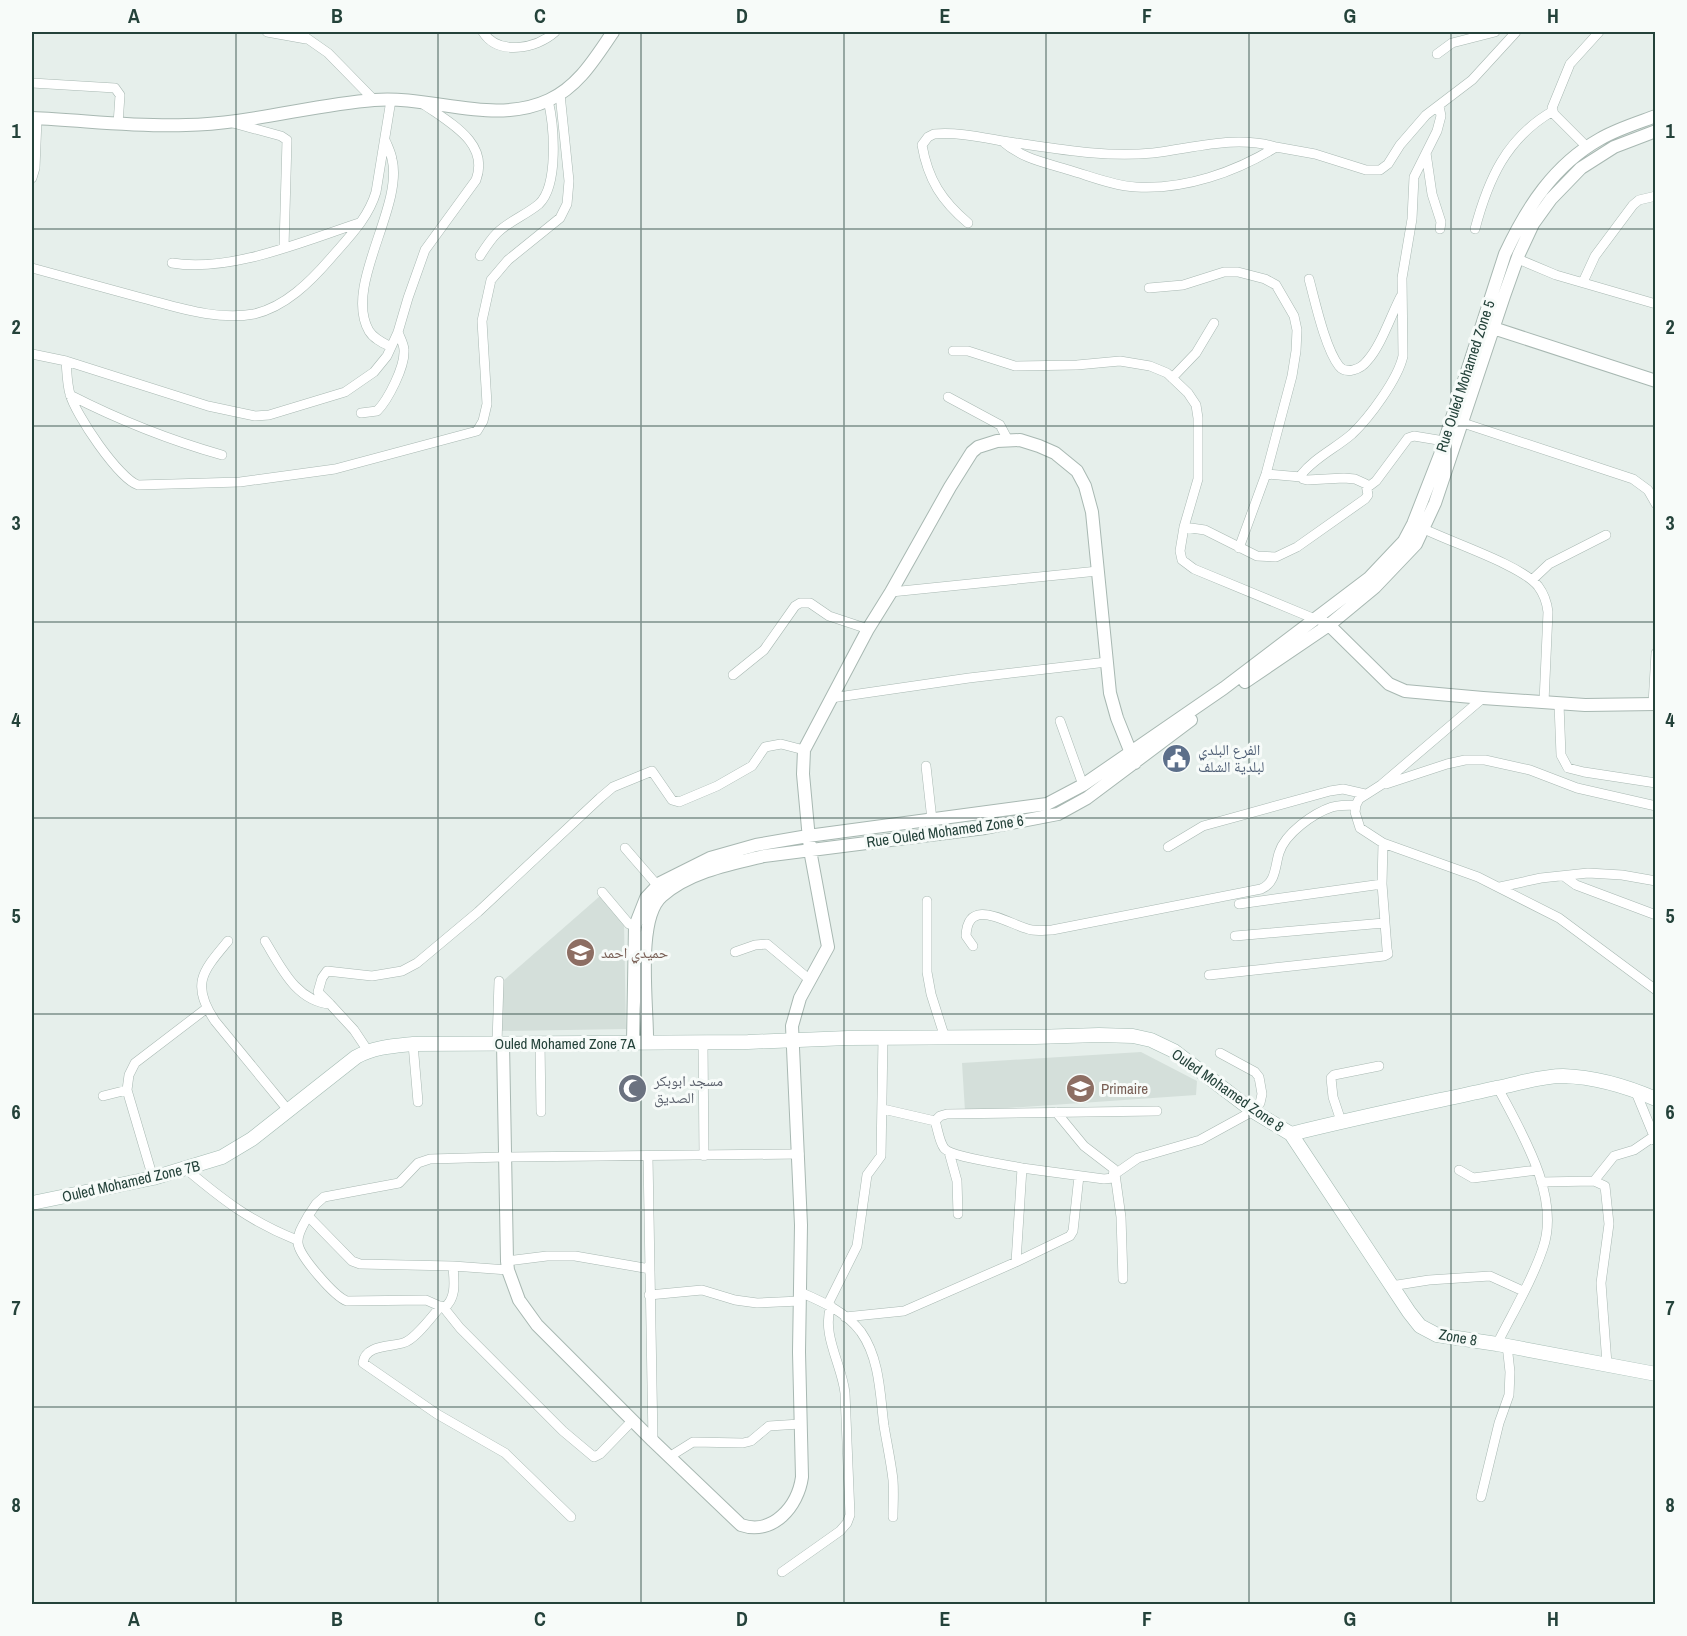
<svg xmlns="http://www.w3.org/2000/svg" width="1687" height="1636" font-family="'Archivo Narrow','Noto Naskh Arabic',sans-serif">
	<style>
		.built { fill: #d4dfda }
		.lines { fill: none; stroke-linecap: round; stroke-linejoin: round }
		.minor-casing { stroke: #a8b8b2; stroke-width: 10 }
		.tertiary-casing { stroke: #a8b8b2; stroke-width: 14 }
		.secondary-casing { stroke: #a4bbb3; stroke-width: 15 }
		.minor { stroke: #fff; stroke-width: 9 }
		.tertiary { stroke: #fff; stroke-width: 12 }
		.secondary { stroke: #fff; stroke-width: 14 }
		.grid { fill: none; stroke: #24423a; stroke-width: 1.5; stroke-opacity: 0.55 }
		.labels { text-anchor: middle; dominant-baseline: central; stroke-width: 6; stroke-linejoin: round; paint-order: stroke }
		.street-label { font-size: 15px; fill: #24423a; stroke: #f7fbf9 }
		.service-label { font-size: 15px; fill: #4e5e75; stroke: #f7fbf9; text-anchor: start }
		.education-label { font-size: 15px; fill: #785e54; stroke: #f7fbf9; text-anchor: start }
		.worship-label { font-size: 15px; fill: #5b616d; stroke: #f7fbf9; text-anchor: start }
		.neatline { fill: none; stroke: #24423a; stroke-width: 2 }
		.grid-label { font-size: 20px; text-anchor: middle; font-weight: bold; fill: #24423a }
	</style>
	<rect width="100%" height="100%" fill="#e6efeb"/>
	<path class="built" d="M600 896 624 923 626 1029 501 1031 503 981Z
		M1141 1052 1197 1081 1196 1095 965 1111 962 1063Z"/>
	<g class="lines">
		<defs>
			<path id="minor" d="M267 32 306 39
				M298 32 328 53 374 100
				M483 32C498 56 536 49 555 32
				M1437 54 1452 43 1495 32
				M32 83 115 88 120 95 118 124
				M233 123 281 136 287 140 284 247
				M1002 141C1023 159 1043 162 1069 170 1090 176 1114 186 1136 187 1184 190 1236 172 1276 147L1315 154 1366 170H1380L1388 164 1400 145 1426 115 1472 80 1516 32
				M386 142C388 147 391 153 392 159 404 207 343 286 369 331 374 339 383 343 391 347
				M1587 147 1554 114 1552 108 1570 64 1599 32
				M1426 153 1432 194 1441 222 1440 229
				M32 178 35 168 37 119
				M968 223C942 201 928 180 922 145L928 137 934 134C957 132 980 137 1003 141 1053 148 1102 158 1153 153 1195 148 1235 135 1276 147
				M1475 229C1488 180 1506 138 1553 111
				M480 256C485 248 490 240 497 233 509 221 526 215 539 204 559 185 554 125 548 100
				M1518 259 1556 275 1656 304
				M172 263C230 273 304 241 359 223
				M32 268C68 278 105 288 142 298 177 307 217 321 254 314 285 307 310 282 330 259 348 238 368 219 376 192L391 100
				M1309 279C1315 301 1325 348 1339 366 1346 375 1361 369 1367 361 1381 346 1391 315 1401 296
				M1583 282 1595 256 1633 205 1639 200 1656 196
				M1149 288 1183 285 1224 272H1238L1265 279 1276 285 1294 316 1297 330 1296 351 1292 376 1266 474 1239 548
				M953 351H968L1015 366 1077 365 1120 361 1150 366 1167 373 1188 393 1196 405 1198 418V479L1184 527 1180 551 1182 560 1194 569 1315 619
				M32 354 66 361 208 406 255 416 269 415 345 392 374 372 387 356 398 332 408 298 425 250 476 180C490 142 448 122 422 103
				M66 361C67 372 67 384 70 394 75 414 119 479 138 485L240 482 335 469 477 431 483 421 487 404 482 321 491 280 508 260 560 218 567 204 569 181 560 94
				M1172 378 1196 353 1214 323
				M70 395C119 420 169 440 222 455
				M948 397 1000 425 1008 440
				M361 413 377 411C388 400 405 367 404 350 404 344 400 338 398 332
				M1457 421 1633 479 1648 490 1656 504
				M1266 474 1301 477
				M1368 487 1376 481 1408 438 1414 436 1444 441
				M1418 526C1446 541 1520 564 1538 586 1544 594 1547 603 1548 612L1544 702
				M1184 527 1205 530 1257 556 1276 557 1297 547 1365 499 1368 495 1366 484 1355 479 1344 478 1307 480 1303 479 1301 475C1314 458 1336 448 1352 434 1369 418 1398 379 1403 356L1402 278 1412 219 1414 177 1437 131 1441 116 1439 106
				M1532 580 1549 564 1606 535
				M891 592 1098 571
				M733 675 764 650 795 606 800 603H810L829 616 868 629
				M831 698 969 678 1107 662
				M1483 698 1381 785 1359 799 1356 805 1355 812 1360 828 1383 843 1478 877 1559 918 1656 990
				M1559 704 1561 755 1568 768 1584 772 1656 783
				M1653 704 1656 653
				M1060 721 1083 785
				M926 766 932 820
				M1386 784 1447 764 1465 760H1485L1530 770 1577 788 1656 806
				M1168 847 1203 826 1330 791 1343 789 1365 794
				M625 848 657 885
				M1565 877 1576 885 1656 915
				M1500 887 1541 878 1588 873 1622 875 1656 881
				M602 892 629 924 635 926
				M927 901V972L931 994 945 1038
				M1239 904 1382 884 1383 843
				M1235 936 1384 923
				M228 941C203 971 190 984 215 1021L288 1110
				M265 941C281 967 296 1001 330 1004L354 1030 368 1051
				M973 946 966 936C968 893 1012 927 1032 930 1038 931 1046 930 1052 930L1261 889C1276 883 1275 866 1279 853 1285 833 1314 813 1332 807 1340 805 1348 805 1356 805
				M735 952 755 945 767 944 810 980
				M1209 975 1384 956 1388 954 1387 949 1382 884
				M330 1004 318 992 322 978 327 971 372 976 402 971 417 963 478 912 600 798 613 787 652 771 672 800 679 802 717 786 752 766 765 747 781 744 804 750
				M540 1042 541 1112
				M497 1043 499 981
				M703 1043 704 1156
				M413 1044 418 1102
				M127 1090 129 1075 135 1063 207 1008
				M1635 1090 1656 1141
				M103 1096 127 1090 153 1178
				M883 1109 935 1121C938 1130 939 1141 944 1148 950 1157 1009 1165 1022 1168
				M935 1121 940 1116 947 1114 1157 1111
				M1341 1121 1333 1097 1331 1078 1334 1075 1379 1066
				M949 1152 957 1181 958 1214
				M648 1157 653 1441
				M186 1169C223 1200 251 1222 297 1240
				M1459 1170 1473 1178 1537 1170
				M1594 1181 1614 1156 1634 1150 1653 1137
				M1541 1182 1594 1181 1605 1186 1609 1224 1601 1283 1607 1364
				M308 1216C304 1224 297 1233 298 1243 299 1256 335 1297 347 1301L426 1300 444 1308 460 1328 563 1431 594 1457 600 1454 633 1420
				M507 1261 547 1256H575L650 1269
				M1016 1262 1070 1236 1073 1231 1079 1176
				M508 1270 453 1266 360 1264 352 1261 308 1216 316 1204 324 1197 399 1183 418 1163 430 1159 503 1157 799 1154
				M1123 1279 1121 1217 1115 1174 1138 1158 1200 1140 1253 1111 1260 1103 1262 1094 1259 1077 1255 1072 1220 1053
				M1391 1286 1429 1280 1490 1276 1523 1291
				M800 1292C823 1302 846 1312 861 1332 880 1359 880 1395 884 1426 887 1444 891 1462 893 1480 894 1493 893 1505 893 1517
				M649 1295 702 1290 735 1300 757 1303 800 1301
				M828 1304 857 1246 867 1175 881 1156 883 1038
				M441 1306C432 1316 415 1340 403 1343 389 1347 365 1345 363 1363L437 1414 505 1453 571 1517
				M444 1308C457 1298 454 1281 453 1266
				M845 1317 904 1311 1016 1262 1022 1168 1104 1179 1113 1178 1114 1169 1084 1146 1056 1112
				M1497 1344C1513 1312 1532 1281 1543 1248 1561 1196 1521 1132 1498 1088
				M669 1457 693 1442 743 1443 751 1441 769 1426 800 1424
				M1481 1497 1499 1423 1509 1395 1510 1372 1507 1345
				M782 1572 840 1531 847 1523 850 1515 845 1393C842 1365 821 1334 831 1306"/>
			<path id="tertiary" d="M32 118C83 120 134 127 186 125 249 124 311 105 374 100 432 95 493 126 549 100 579 86 595 58 613 32
				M1487 326 1656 381
				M1324 623 1329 625 1389 684 1405 691 1483 698 1585 705 1656 704
				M1245 682 1329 625 1375 587 1416 544 1435 503 1504 296 1519 254 1533 224 1551 199 1581 168 1614 147 1656 131
				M633 1042 635 926 646 898 660 883 710 858 756 845 808 836 1047 804 1083 785 1224 688 1369 578 1404 541 1413 524 1440 455 1505 254C1527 207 1554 165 1600 139 1617 129 1637 123 1656 116
				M503 1043 507 1261 508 1270 519 1300 537 1325 653 1441 741 1525C773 1536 798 1506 802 1477L799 1352 801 1225 792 1026 800 998 828 947 810 850 803 774 804 750 868 629 891 592 950 487 972 452 978 447 997 441 1020 440 1039 446 1055 453 1077 471 1085 486 1092 512 1110 693 1117 718 1135 763
				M647 1043C648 1008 635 919 662 896 689 872 730 864 764 856L985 828 1058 814 1087 798 1191 720"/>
			<path id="secondary" d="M1291 1134 1409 1312 1420 1326 1437 1335 1497 1344 1656 1374
				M32 1203 153 1178 222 1157 252 1139 356 1057C374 1047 393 1046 413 1044L748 1042 848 1038 1035 1037 1099 1035 1133 1036 1151 1040 1174 1051 1253 1111 1291 1134C1359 1117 1428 1103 1496 1088 1518 1084 1540 1076 1563 1076 1596 1077 1626 1086 1656 1099"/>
		</defs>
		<use href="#minor" class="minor-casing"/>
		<use href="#tertiary" class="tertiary-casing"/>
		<use href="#secondary" class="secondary-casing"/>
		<use href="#minor" class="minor"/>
		<use href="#tertiary" class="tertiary"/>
		<use href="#secondary" class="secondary"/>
	</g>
	<path class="grid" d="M236 32V1604M438 32V1604M641 32V1604M844 32V1604M1046 32V1604M1249 32V1604M1451 32V1604M32 229H1656M32 426H1656M32 622H1656M32 818H1656M32 1014H1656M32 1210H1656M32 1407H1656"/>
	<defs>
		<symbol id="civic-disc" viewBox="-11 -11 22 22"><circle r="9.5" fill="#5c6f8a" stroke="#f7fbf9"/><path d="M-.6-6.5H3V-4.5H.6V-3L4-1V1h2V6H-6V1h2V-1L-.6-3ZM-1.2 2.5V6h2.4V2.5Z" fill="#fff"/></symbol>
		<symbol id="school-disc" viewBox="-11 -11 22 22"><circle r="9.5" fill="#8d6e63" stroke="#f7fbf9"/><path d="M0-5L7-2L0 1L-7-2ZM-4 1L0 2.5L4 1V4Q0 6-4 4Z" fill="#fff"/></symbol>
		<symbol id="mosque-disc" viewBox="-11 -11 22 22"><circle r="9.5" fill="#6b7280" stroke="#f7fbf9"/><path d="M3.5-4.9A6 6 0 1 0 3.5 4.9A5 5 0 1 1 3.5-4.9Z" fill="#fff"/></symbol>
	</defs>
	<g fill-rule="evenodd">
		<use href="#civic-disc" x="1160" y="742" width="33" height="33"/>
		<use href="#school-disc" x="564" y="936" width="33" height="33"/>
		<use href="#school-disc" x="1064" y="1072" width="33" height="33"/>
		<use href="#mosque-disc" x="616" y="1072" width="33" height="33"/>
	</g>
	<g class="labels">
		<g class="street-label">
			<text transform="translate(1465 376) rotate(-72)">Rue Ouled Mohamed Zone 5</text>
			<text transform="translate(945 831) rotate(-8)">Rue Ouled Mohamed Zone 6</text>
			<text x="565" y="1043">Ouled Mohamed Zone 7A</text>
			<text transform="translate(1228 1090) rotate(35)">Ouled Mohamed Zone 8</text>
			<text transform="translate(131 1181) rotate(-13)">Ouled Mohamed Zone 7B</text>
			<text transform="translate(1458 1337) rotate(10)">Zone 8</text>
		</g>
		<g class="service-label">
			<text x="1198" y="749">الفرع البلدي<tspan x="1198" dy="17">لبلدية الشلف</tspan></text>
		</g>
		<g class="education-label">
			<text x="601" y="952">حميدي احمد</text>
			<text x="1101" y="1088">Primaire</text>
		</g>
		<g class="worship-label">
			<text x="654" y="1080">مسجد ابوبكر<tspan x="654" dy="17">الصديق</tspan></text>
		</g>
	</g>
	<rect width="1687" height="1636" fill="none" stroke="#f7fbf9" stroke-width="66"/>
	<rect x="33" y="33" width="1621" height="1570" class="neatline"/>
	<g class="grid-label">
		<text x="134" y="23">A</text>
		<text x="337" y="23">B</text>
		<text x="540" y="23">C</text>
		<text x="742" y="23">D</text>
		<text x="945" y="23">E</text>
		<text x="1147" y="23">F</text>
		<text x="1350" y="23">G</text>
		<text x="1553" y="23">H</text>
		<text x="16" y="138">1</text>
		<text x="1670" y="138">1</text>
		<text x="16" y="334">2</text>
		<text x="1670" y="334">2</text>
		<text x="16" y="530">3</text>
		<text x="1670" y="530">3</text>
		<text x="16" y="727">4</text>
		<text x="1670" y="727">4</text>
		<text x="16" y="923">5</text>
		<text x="1670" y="923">5</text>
		<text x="16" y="1119">6</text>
		<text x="1670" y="1119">6</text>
		<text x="16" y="1315">7</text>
		<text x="1670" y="1315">7</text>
		<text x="16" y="1512">8</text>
		<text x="1670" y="1512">8</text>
		<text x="134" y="1626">A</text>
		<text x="337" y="1626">B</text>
		<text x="540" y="1626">C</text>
		<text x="742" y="1626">D</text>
		<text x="945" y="1626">E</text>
		<text x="1147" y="1626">F</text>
		<text x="1350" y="1626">G</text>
		<text x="1553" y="1626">H</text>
	</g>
</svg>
